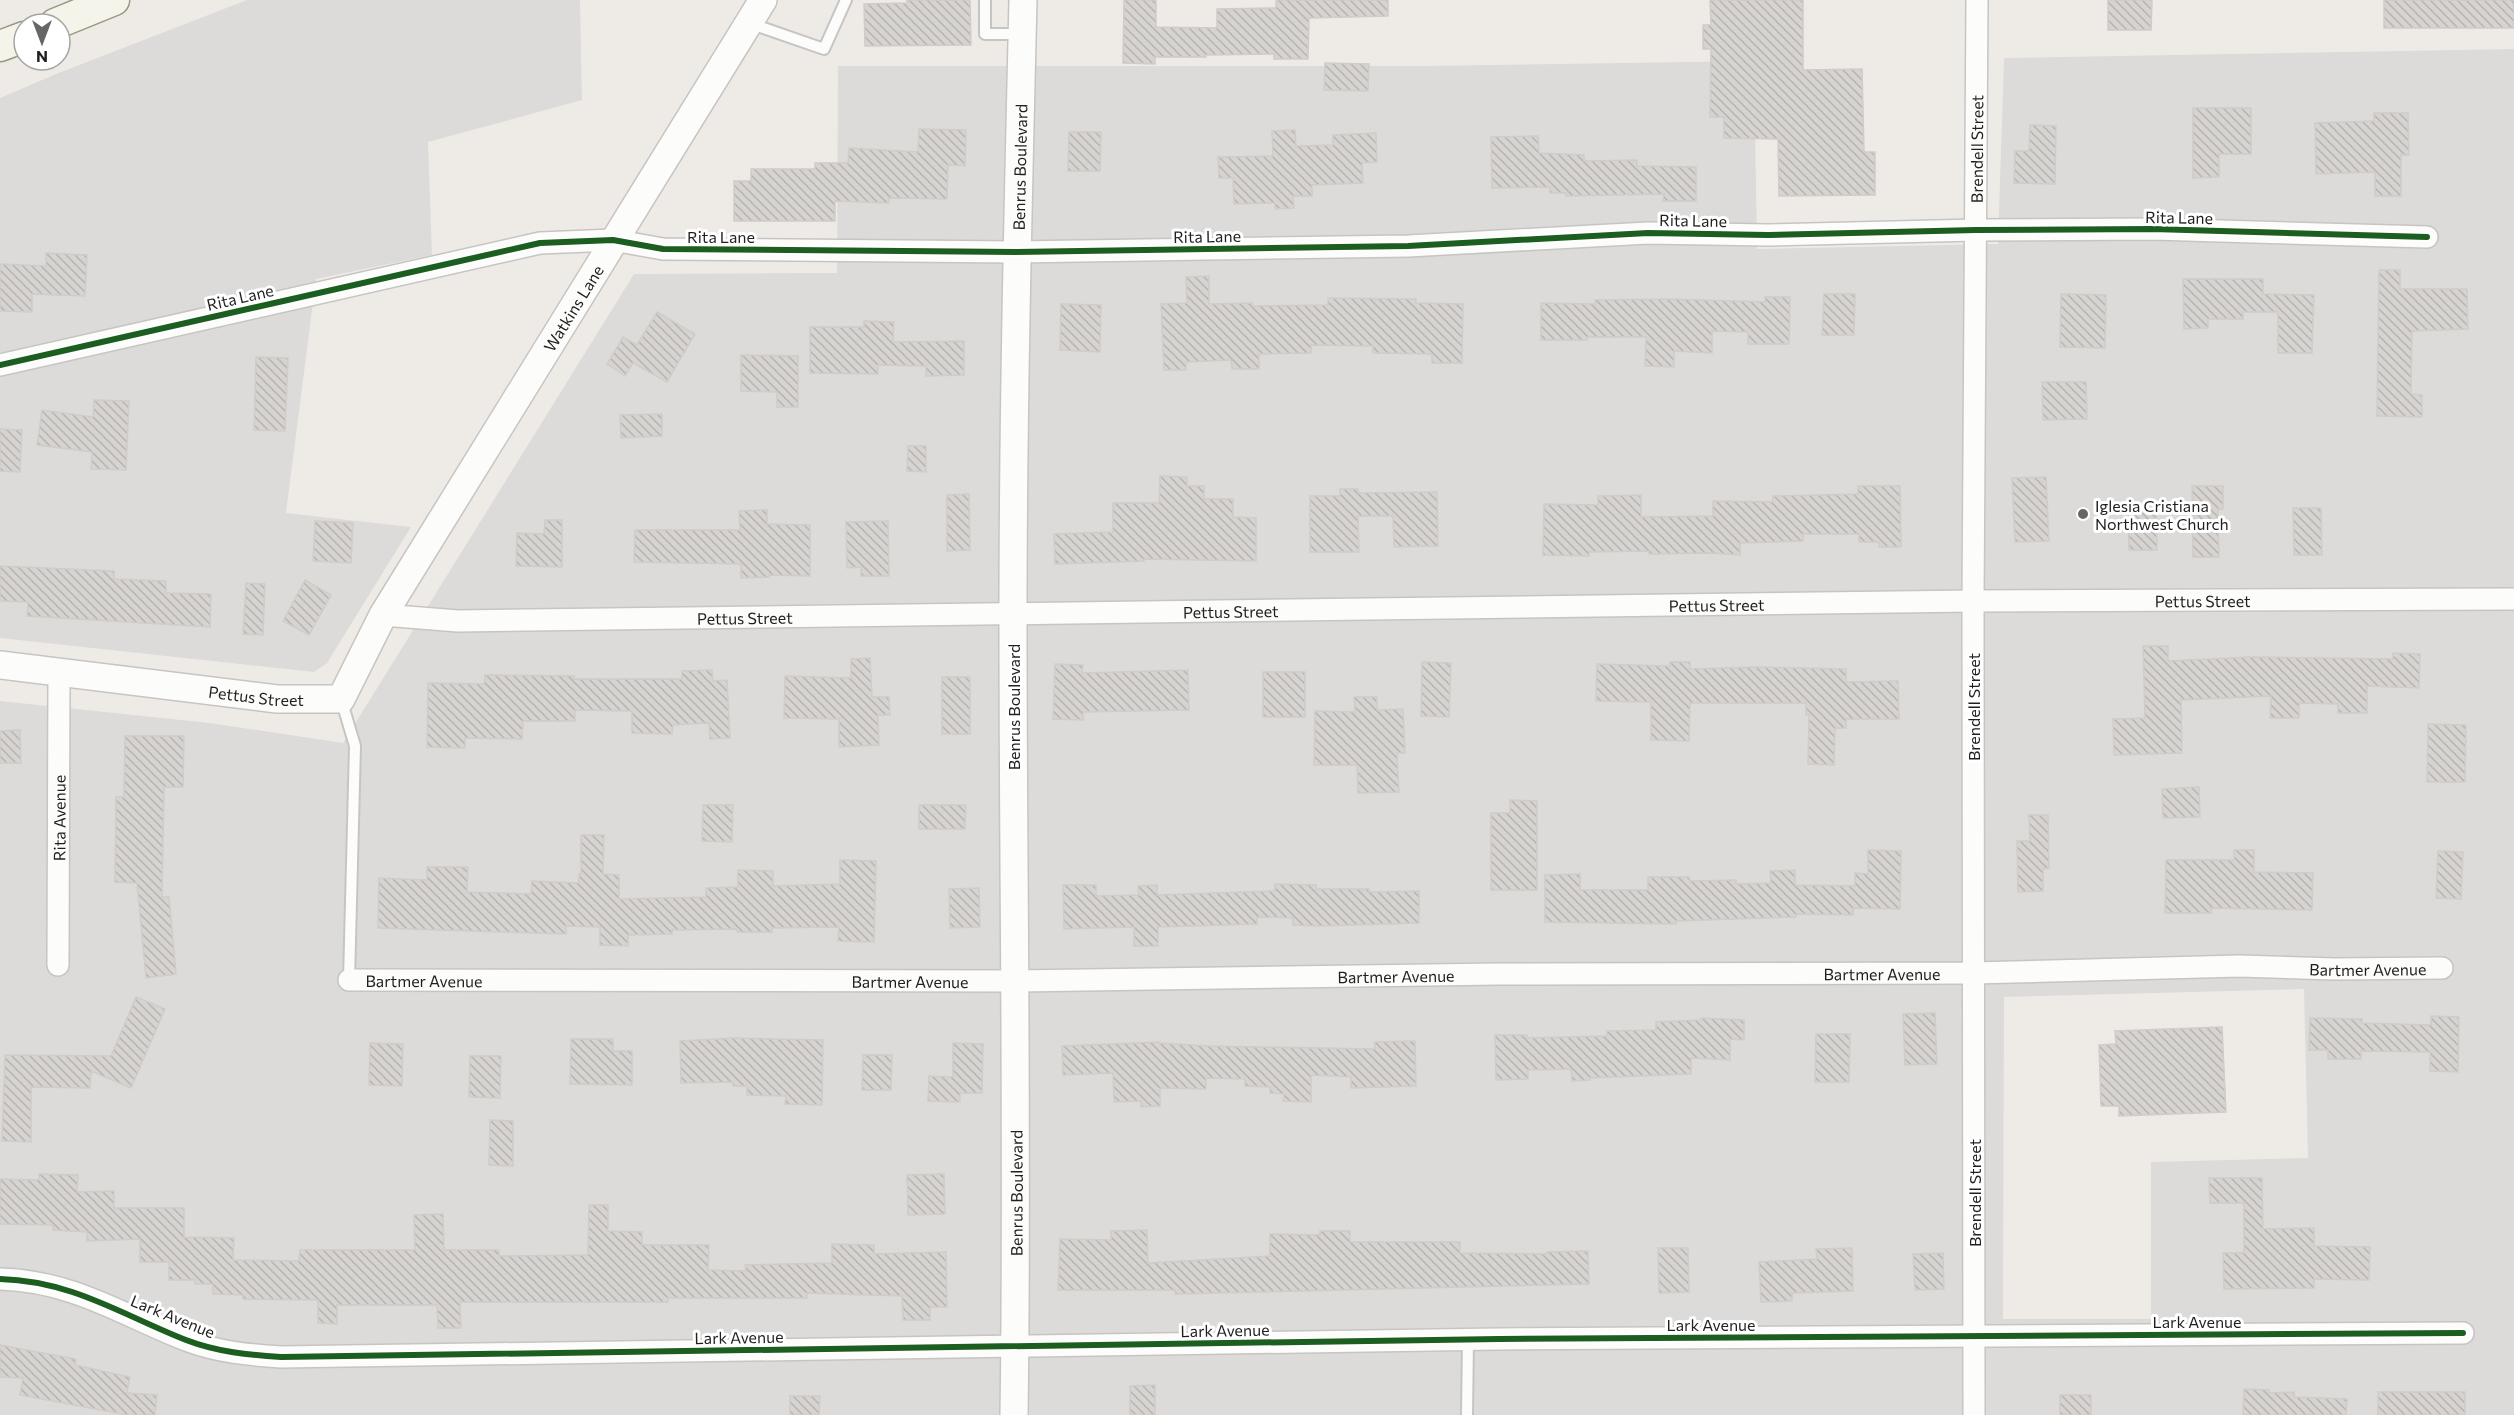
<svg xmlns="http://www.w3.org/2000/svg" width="2514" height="1415" font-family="Commissioner,sans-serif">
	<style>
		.residential { fill: #dddbd9; fill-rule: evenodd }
		.building { fill: url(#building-back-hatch); stroke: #d1ccc8; stroke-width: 1.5 }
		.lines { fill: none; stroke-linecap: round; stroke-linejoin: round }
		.service-casing { stroke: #c6c5c3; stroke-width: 14 }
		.minor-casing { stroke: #c6c5c3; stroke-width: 24 }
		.tertiary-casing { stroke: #c6c5c3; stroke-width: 30 }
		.secondary-casing { stroke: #99987e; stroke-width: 33 }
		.service { stroke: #fcfcfb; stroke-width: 10 }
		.minor { stroke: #fcfcfb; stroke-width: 21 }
		.tertiary { stroke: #fcfcfb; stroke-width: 27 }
		.secondary { stroke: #f4f4ea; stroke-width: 30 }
		.cycleway-casing { stroke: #fff; stroke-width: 10 }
		.cycleway { stroke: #1b5e20; stroke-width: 6 }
		.poi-dot { fill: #676665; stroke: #fff; stroke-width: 2 }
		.labels { text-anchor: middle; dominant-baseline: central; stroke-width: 6; stroke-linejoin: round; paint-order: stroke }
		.street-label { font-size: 16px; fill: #1f1f1f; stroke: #fff }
		.poi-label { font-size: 16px; fill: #1f1f1f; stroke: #fff; text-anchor: start }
	</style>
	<defs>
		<pattern id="building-back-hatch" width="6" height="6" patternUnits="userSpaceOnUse" patternTransform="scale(1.5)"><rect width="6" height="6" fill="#d6d3d0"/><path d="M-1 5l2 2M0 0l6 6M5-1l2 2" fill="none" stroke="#b7b5b2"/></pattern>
	</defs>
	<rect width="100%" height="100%" fill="#eeebe7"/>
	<path class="residential" d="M247 0H580L582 100 428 142 432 255 316 279 286 513 411 527 327 663 314 672 0 638V98L56 74Z
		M2514 49V1415H0V701L210 723 343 743 634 274 837 273 838 66H1420L1754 61 1757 249 1998 244 2004 58ZM2304 989 2308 1158 2151 1162V1319H2003L2004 997Z"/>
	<path class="building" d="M907 0H970L971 45 865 46 864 4 907 3Z
		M1124 0H1156V27L1217 28V9L1276 8V0H1388V16L1309 18 1308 59H1274V54L1206 55V57H1155V64L1123 63Z
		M1710 0H1803V70L1862 69 1864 152H1875V195L1779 196 1778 139 1724 138V117H1710L1711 49H1703V25H1711Z
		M2108 0H2152L2151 30H2108Z
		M2384 0H2514V28H2384Z
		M1325 63 1369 64 1368 91 1324 90Z
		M2193 108H2251V154H2219V177L2193 178Z
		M2374 113H2408L2409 155H2401V196H2375V172L2316 174 2315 123 2374 121Z
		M2030 125 2056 126 2055 184 2014 183 2015 151H2029Z
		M919 129 966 130 965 166 948 165 947 199 889 198V203L835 201V221H734V181H751V169H815V163H848L849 148 918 152Z
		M1295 130 1296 146 1333 145V135L1376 133 1377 162 1362 163 1363 183 1312 185V196H1293L1294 208 1275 209V203L1234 204 1233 178H1219L1218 157 1273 156 1272 131Z
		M1069 132H1101L1100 171H1068Z
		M1538 136 1539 153 1584 155V161L1637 160V166L1696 167V201H1663L1664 194 1566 196V193H1550V187L1492 188 1491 137Z
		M46 253 87 255 85 296 32 294V312L0 311V264L46 266Z
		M2379 270H2400V289H2467L2468 329 2412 331 2411 394 2422 395V417L2377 416Z
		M1209 276V304L1252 303V306L1328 305V298L1416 299V303L1463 304 1462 363H1432V354L1373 353V346L1311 345V353L1259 354V369H1232L1231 360 1186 362V370H1164L1161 304 1187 303 1186 277Z
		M2183 279H2263V294L2314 295 2312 353H2278V312H2243V319H2208V328L2184 329Z
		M1824 294H1855L1854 335H1822Z
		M2061 294 2106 295 2105 348 2060 347Z
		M1765 297H1790L1789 344H1748V332L1712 331V353L1674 351V367L1645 366 1646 337H1588L1587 340H1541V303L1595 304V300L1669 299 1765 302Z
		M1061 304 1101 305 1100 352 1060 350Z
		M657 312 695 334 667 382 633 363 625 376 607 364 623 337 637 345Z
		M864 321 894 322 893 342 964 341V375L926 376V366L878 365V374L810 373V327H864Z
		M741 355 798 356V407H777V392L741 391Z
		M256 357 288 358 285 431 254 430Z
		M2042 382H2086L2087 419 2043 420Z
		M94 400 129 401 126 470 91 469 92 452 37 445 42 410 93 417Z
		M662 414V436L621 438 620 415Z
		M0 429 22 430 20 472 0 471Z
		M908 446H926V472L907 471Z
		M1160 476 1187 477V486H1204V499H1233V517L1256 518V561L1144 559V561L1055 564 1054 534 1113 532V503H1159Z
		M2046 477 2049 541 2015 542 2012 478Z
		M1858 486H1900L1901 547H1879V542H1859V534H1803V541L1740 543V555L1712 553 1649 554V551L1589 552V556L1543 555 1544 504 1598 505V496L1641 495V517L1713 516V501L1773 502V496L1858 494Z
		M2192 486H2223V509H2218L2219 557H2193Z
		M1340 489H1358V493L1437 492 1438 546 1394 547 1393 516H1358L1359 552H1310V496H1340Z
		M969 494 970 550 947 551V495Z
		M2156 508 2157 550H2129L2128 509Z
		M2293 508H2321L2322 555H2294Z
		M767 510V524L810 525V576L769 575V577L741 578V564L634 562 635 530H740L739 511Z
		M545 520H562V567L516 566 517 533 544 534Z
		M315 521 353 523 351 563 313 561Z
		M888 521 889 576H861V567L847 568 846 522Z
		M0 566 114 571V579L166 581V593L211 594 210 627 27 616 28 602 0 601Z
		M305 580 331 595 309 635 283 621Z
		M246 583 265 584 263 635 243 634Z
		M2143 646H2168V661L2251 657 2393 659V653L2420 654 2419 688 2367 686V713H2338V704L2299 703V718H2270L2271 696 2181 700 2182 753 2114 755 2113 719 2145 718Z
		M870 658 872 697H889L890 715H878L879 745 839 747V719L784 718 785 676 851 678V659Z
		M1422 662 1451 663 1449 717 1421 716Z
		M1670 662H1690V669L1759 667 1846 669V682L1898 681 1899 719H1846V728H1835L1834 765 1808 764 1809 715H1806V703H1690L1689 741 1651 740V702L1596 701 1597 664 1670 666Z
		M1055 664 1083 665 1082 673 1188 670 1189 710 1083 712V720L1053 719Z
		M712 670 713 681 727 680 730 738 710 739 709 723 673 725 672 734 632 733V711L575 710V721H523L522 739 465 738V748L427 747 428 683 484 684 485 675 574 676V679H682V671Z
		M1263 672H1305V717H1263Z
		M942 677H970V734H942Z
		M1354 697H1377V710L1403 709 1405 753H1397L1399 792 1358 793 1357 765H1314L1315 711 1355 712Z
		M2428 724 2466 725 2465 782H2427Z
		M20 730 21 763H0V731Z
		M125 736H184L183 787H164L162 897H169L176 974 146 978 137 883 115 882 116 797H124Z
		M2199 787 2200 817 2163 818 2162 789Z
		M1510 800 1537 801V890H1491V813H1510Z
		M703 805H733L732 842 702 841Z
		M919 805H966L965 829H919Z
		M2029 815H2048L2049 868 2043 869V891L2018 892 2017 841H2030Z
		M581 835H604L603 874 619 875V899L706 897V888L738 887V870L773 871V886L840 884V860L876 861 874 942 838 941 839 927 772 928V932H737V929L672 930V934L628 935V946L600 945V927L566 926V934L378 928 379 878 427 880V867H468L467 892 531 894 532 881 579 883V874H581Z
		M1868 850 1901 851 1900 909 1853 908V915L1796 914V917L1676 921V924L1545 922V875L1580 874V890H1648V877H1689L1690 881 1736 880V884L1771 883 1770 871 1795 870V885L1855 886V873L1868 874Z
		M2234 850H2254V872L2313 873 2312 910 2211 908V913H2165L2166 860H2234Z
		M2438 851 2463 852 2461 899 2436 898Z
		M1275 884 1316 885V889H1369V892L1419 891V923L1319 926 1293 925V918L1257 917V924L1158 927V946H1134V927L1064 929 1063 885H1096V896L1139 895 1138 886 1157 885V895L1275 891Z
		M979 888 980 927 950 928 949 889Z
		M136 997 165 1009 131 1088 91 1071 90 1088 31 1087V1142L2 1141 5 1055 111 1056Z
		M1935 1013 1937 1064 1905 1065 1903 1014Z
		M2431 1016 2459 1017 2458 1072 2430 1071V1052L2361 1051V1059H2328V1050H2309L2310 1018 2362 1019V1023L2431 1025Z
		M1701 1018 1744 1020V1040L1730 1039V1060L1691 1058V1074L1590 1078V1080L1572 1081 1571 1069 1528 1070V1079L1496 1080 1495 1035H1527V1038L1607 1036V1031L1656 1030V1022L1701 1020Z
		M2222 1027 2226 1112 2119 1116V1106H2101L2099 1045 2116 1044 2115 1031Z
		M1816 1034H1850L1849 1082H1815Z
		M734 1038 823 1040 822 1105 785 1104 786 1096 747 1095V1086H733V1082L681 1083 680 1041Z
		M571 1039H613V1051H632V1085L570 1084Z
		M1415 1041 1416 1086 1351 1088V1077L1311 1075V1102L1283 1101 1284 1094 1270 1093V1087L1245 1086V1079L1206 1078V1089L1160 1088V1106L1141 1107V1101L1114 1102 1113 1073 1063 1075 1062 1046 1159 1042V1043L1207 1046 1375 1049V1042Z
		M370 1043 403 1044 402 1086 369 1085Z
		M953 1043 983 1044 982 1093H960V1102L928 1101 929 1076 953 1077Z
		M863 1055H892L891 1090H862Z
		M470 1056H501L500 1098 469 1097Z
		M490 1120 513 1121V1166L489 1165Z
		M39 1174 78 1175 77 1192 114 1191V1208H184V1237L234 1238 233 1260 299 1261 300 1250H415L414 1215 443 1214 444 1250H499V1256L588 1255 589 1205H608V1231L642 1232V1245H709L708 1270 746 1271 745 1265 832 1263V1244L874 1245V1254L946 1252 947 1307H930V1320H903L902 1296 807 1293V1298H668V1302H460L461 1328H438L437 1305H337V1324L318 1323V1300L243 1299V1295L213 1294V1284H195V1280H169V1262H140V1239L87 1241V1232L53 1230V1225L0 1224V1179L39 1180Z
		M944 1174 945 1214 908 1215 907 1175Z
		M2209 1178H2262L2263 1229 2314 1228V1246L2370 1247 2369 1280 2314 1279V1288L2224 1289 2223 1253H2244V1203H2210Z
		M1147 1230 1148 1263 1270 1256V1234L1320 1235V1231H1350V1242H1460V1253L1547 1254V1252L1588 1251 1589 1284 1175 1294V1290H1058L1060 1239 1111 1240V1231Z
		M1658 1248H1688L1689 1292 1659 1293Z
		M1852 1248 1853 1291 1792 1293V1301L1761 1302 1759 1262 1817 1259 1816 1249Z
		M1943 1253 1944 1289 1915 1290 1913 1254Z
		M0 1345 76 1359 75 1365 130 1377 127 1393 157 1395 155 1415H128L20 1395 23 1378 0 1377Z
		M1155 1385V1415H1130V1386Z
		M2244 1389 2269 1390V1393L2294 1392V1397L2347 1399 2346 1415H2243Z
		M2378 1392H2465V1415H2378Z
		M2060 1395H2091V1415H2060Z
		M790 1396H820L819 1415H790Z"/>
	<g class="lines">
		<defs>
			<path id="service" d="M985 0V34H1022
				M749 23 824 49 846 0
				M341 699 355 746 349 980
				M1467 1415 1468 1339"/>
			<g id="minor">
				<path d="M0 365 540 243 613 240 663 249 1016 252 1408 246 1648 233 1768 235 1976 230 2153 229 2427 237"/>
				<path id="s1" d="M383 615 458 621 1973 601 2514 599"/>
				<path id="s2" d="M58 965 59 671"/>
				<path id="s3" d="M349 980 1017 981 1498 974 1973 973 2239 966 2335 969 2442 968"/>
				<path d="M0 1279C73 1281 122 1315 186 1340 217 1352 249 1355 281 1357L1499 1339 2463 1333"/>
				<path id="s4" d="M1974 1415 1973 601 1977 0"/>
			</g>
			<g id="tertiary">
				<path id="s5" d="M0 665 277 699H341L383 615 763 0"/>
				<path id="s6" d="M1014 1415C1018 1149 1013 884 1013 619 1013 412 1018 206 1023 0"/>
			</g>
			<path id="secondary" d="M55 24 114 0
				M0 46 24 37"/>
		</defs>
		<use href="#service" class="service-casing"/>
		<use href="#minor" class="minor-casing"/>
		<use href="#tertiary" class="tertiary-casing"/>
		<use href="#secondary" class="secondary-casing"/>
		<use href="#service" class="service"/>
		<use href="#minor" class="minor"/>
		<use href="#tertiary" class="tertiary"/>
		<use href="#secondary" class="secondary"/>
		<defs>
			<path id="cycleway" d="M0 365 540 243 613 240 663 249 1016 252 1408 246 1648 233 1768 235 1976 230 2153 229 2427 237
				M0 1279C73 1281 122 1315 186 1340 217 1352 249 1355 281 1357L1499 1339 2463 1333"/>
		</defs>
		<use href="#cycleway" class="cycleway-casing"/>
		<use href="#cycleway" class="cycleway"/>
	</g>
	<circle class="poi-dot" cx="2083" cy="514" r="6"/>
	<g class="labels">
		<g class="street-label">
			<text stroke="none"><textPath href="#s4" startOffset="1266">Brendell Street</textPath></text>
			<text stroke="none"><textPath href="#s6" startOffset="1248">Benrus Boulevard</textPath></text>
			<text transform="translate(2179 217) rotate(1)">Rita Lane</text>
			<text transform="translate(1693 220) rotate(1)">Rita Lane</text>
			<text x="721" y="236">Rita Lane</text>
			<text transform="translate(1207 236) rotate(-1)">Rita Lane</text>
			<text transform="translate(240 297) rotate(-13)">Rita Lane</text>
			<text stroke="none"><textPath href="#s5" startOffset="798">Watkins Lane</textPath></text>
			<text stroke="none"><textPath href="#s1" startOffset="1820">Pettus Street</textPath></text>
			<text stroke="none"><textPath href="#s1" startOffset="1334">Pettus Street</textPath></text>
			<text stroke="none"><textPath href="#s1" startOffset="848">Pettus Street</textPath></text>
			<text stroke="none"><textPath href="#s1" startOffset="362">Pettus Street</textPath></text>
			<text stroke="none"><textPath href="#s5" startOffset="258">Pettus Street</textPath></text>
			<text transform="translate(1013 707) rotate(-90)">Benrus Boulevard</text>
			<text transform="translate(1973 707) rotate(-90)">Brendell Street</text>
			<text stroke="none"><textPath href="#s2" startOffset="147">Rita Avenue</textPath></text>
			<text stroke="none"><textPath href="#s3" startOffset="2019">Bartmer Avenue</textPath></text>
			<text stroke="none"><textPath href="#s3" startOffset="1533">Bartmer Avenue</textPath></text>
			<text stroke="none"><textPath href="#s3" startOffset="1047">Bartmer Avenue</textPath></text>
			<text stroke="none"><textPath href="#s3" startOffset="75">Bartmer Avenue</textPath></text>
			<text stroke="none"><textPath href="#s3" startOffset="561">Bartmer Avenue</textPath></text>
			<text stroke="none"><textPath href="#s6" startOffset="222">Benrus Boulevard</textPath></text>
			<text transform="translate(1974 1193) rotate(-90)">Brendell Street</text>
			<text transform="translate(173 1316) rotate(22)">Lark Avenue</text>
			<text x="2197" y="1321">Lark Avenue</text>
			<text x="1711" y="1324">Lark Avenue</text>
			<text transform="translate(1225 1330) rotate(-1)">Lark Avenue</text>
			<text transform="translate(739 1337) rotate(-1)">Lark Avenue</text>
		</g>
		<g class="poi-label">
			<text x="2095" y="505">Iglesia Cristiana<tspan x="2095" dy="18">Northwest Church</tspan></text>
		</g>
	</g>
	<g transform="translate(42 42) rotate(180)"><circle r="28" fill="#ffffff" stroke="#a5a5a5" stroke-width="1.5"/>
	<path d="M0-4.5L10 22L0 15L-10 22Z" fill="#676665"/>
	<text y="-9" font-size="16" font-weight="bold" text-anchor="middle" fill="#1f1f1f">N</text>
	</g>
</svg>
